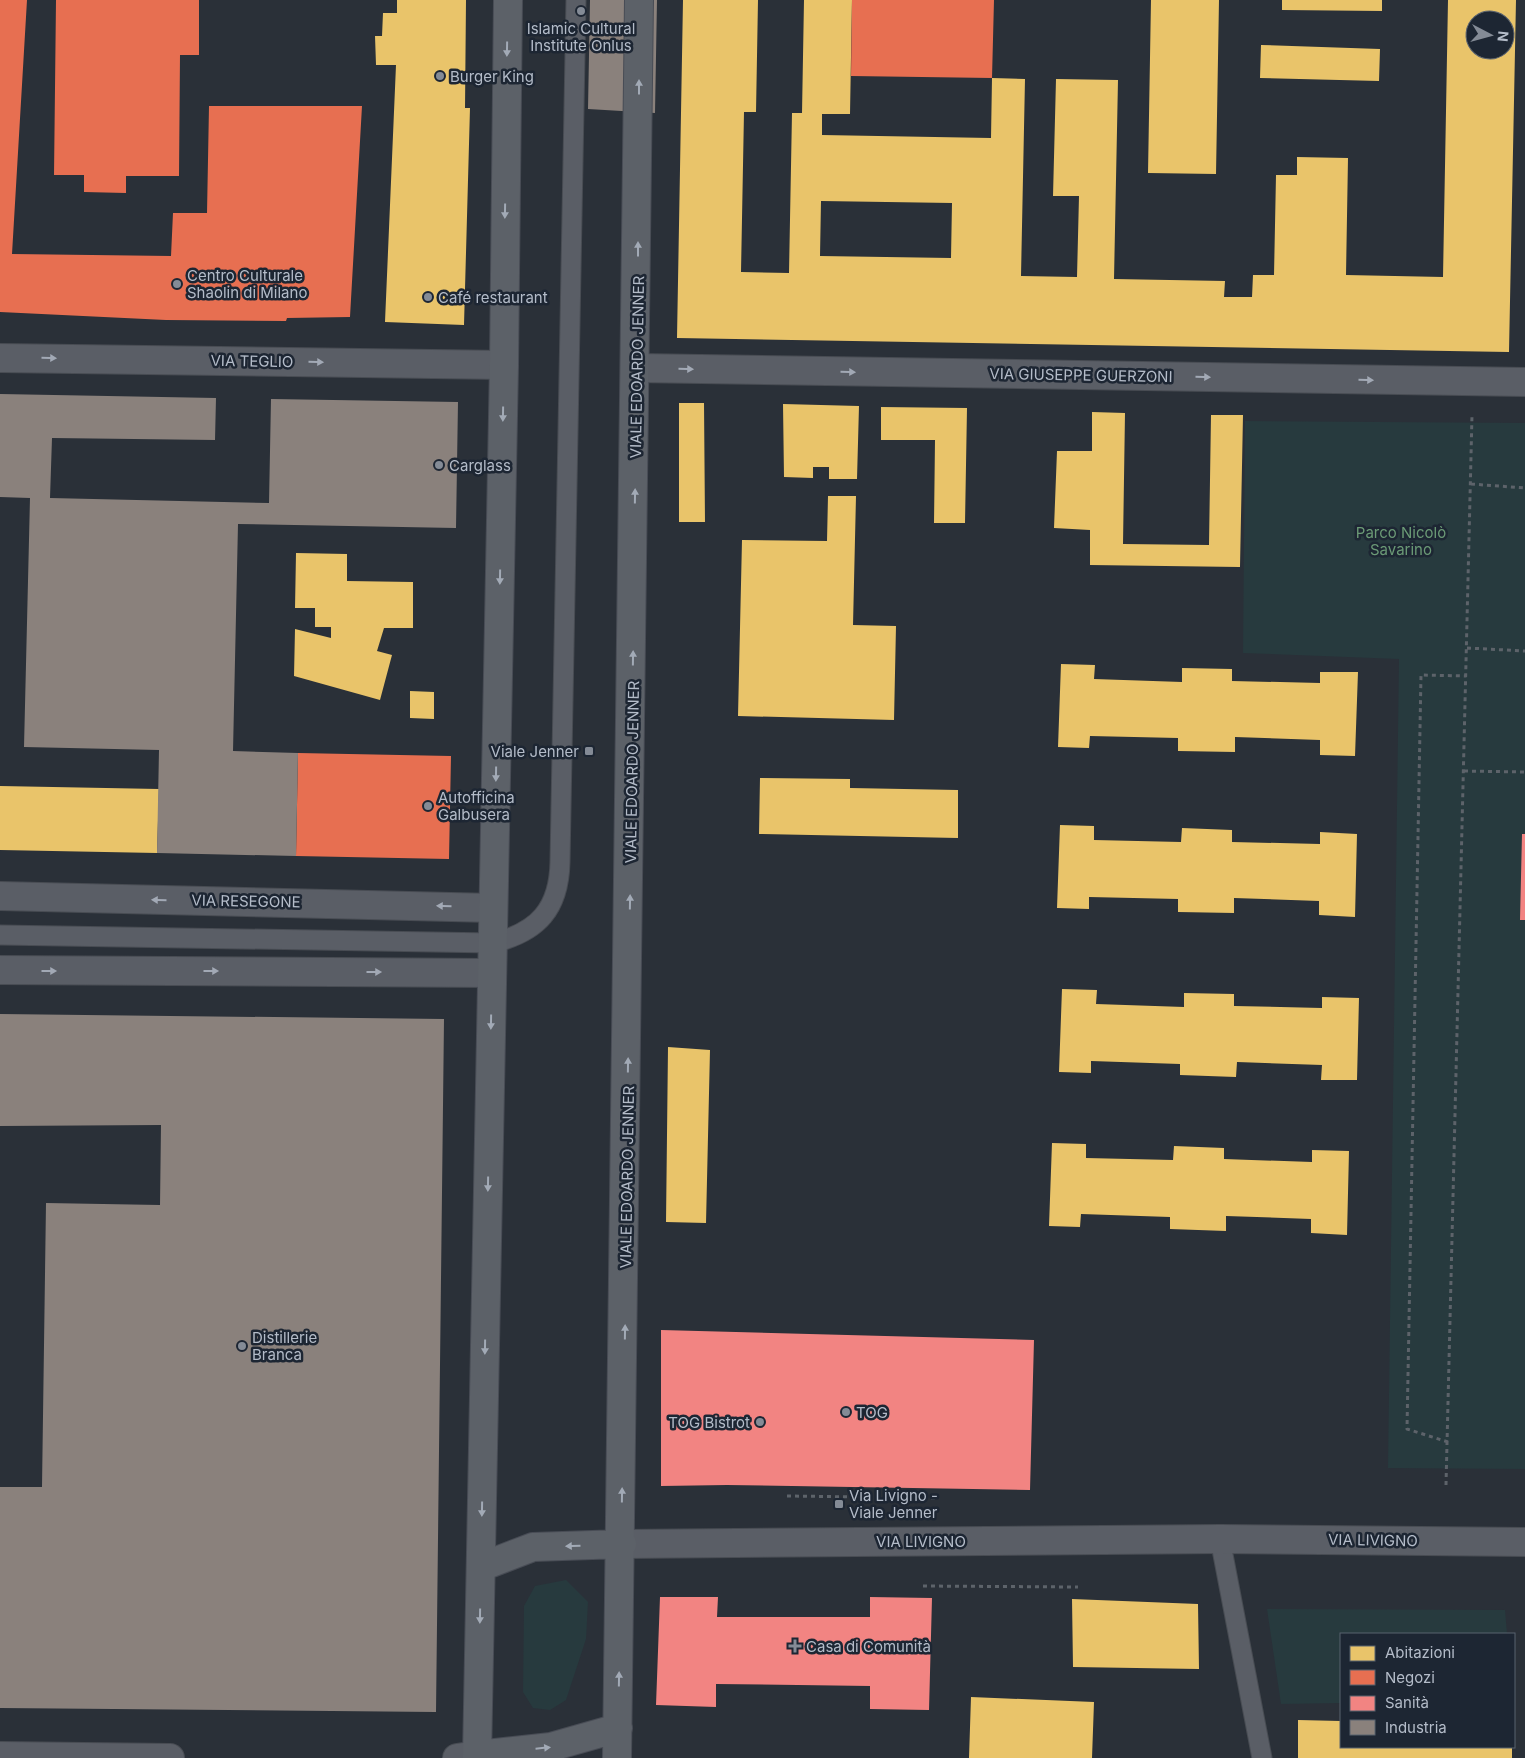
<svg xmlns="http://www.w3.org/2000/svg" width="1525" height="1758" font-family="Inter,sans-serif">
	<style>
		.green { fill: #273a3e }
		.homes { fill: #e9c46a; fill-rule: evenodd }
		.shops { fill: #e76f51 }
		.health { fill: #f28482 }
		.industry { fill: #8a817c }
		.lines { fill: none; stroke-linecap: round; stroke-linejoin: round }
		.lane-casing { stroke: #484c53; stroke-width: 21 }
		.street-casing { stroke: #484c53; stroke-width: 30 }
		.primary-casing { stroke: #484c55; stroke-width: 30 }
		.path { stroke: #5d636a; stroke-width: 3; stroke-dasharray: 4 4; stroke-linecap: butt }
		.lane { stroke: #5a5e66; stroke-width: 19 }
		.street { stroke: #5a5e66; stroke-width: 28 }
		.primary { stroke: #5c6168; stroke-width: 28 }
		.oneway { fill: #a2aab6 }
		.oneway2 { fill: #a2a9b5 }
		.poi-dot { fill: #848b96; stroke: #1d2633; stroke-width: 2 }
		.labels { text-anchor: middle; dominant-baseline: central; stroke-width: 5; stroke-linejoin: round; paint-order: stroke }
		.poi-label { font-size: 15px; fill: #b4bcc9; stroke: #1d2633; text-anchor: start }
		.street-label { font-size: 15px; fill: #b4bcc9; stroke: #1d2633 }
		.park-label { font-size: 15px; fill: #6b9a76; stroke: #1d2633 }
	</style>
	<rect width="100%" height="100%" fill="#2a3038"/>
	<path class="green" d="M1245 421 1525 423V1469L1388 1468 1399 659 1243 653Z
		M566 1580 588 1602 586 1639 566 1700 550 1710 533 1708 523 1692 524 1606 535 1586Z
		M1267 1609 1505 1610 1507 1634H1341V1703L1281 1704Z"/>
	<path class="homes" d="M397 0H466L465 108H470L464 325 385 322 396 65H376L375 36H382L383 13H397Z
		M683 0H758L756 112H744L741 272 789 273 792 113H802L804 0H852L850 114H822V135L991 138 992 78 1025 79 1021 276 1077 277 1079 196H1053L1056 79 1118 80 1114 279 1225 281 1224 297H1252L1253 275H1274L1276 175H1297V157L1348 158 1346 275 1443 277 1448 0H1516L1509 352 677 338ZM1475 20H1505V50H1475ZM821 201 952 203 951 258 820 256Z
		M1151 0H1219L1216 174 1148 173Z
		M1282 0H1382V11L1282 10Z
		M1261 45 1380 49 1379 81 1260 78Z
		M679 403H704L705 522H679Z
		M783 404 859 406 857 479H829V467H813V478L784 477Z
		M881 407 967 408 965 523H934L935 440H881Z
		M1092 412 1125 413 1123 544 1209 545 1211 415H1243L1240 567 1090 565V530L1054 528 1057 451H1092Z
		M828 496H856L853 625 896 626 894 720 738 716 742 540 827 541Z
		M296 553 347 554V581L413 582V628H384L377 651 392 655 380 700 294 676 295 629 331 638V627H315V608H295Z
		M1061 664 1095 665 1094 679 1182 682V668L1232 669V681L1320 683V672H1358L1355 756 1320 755V740L1235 737V752L1178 751V738L1090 736 1089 748 1058 747Z
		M410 691 434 692V719L410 718Z
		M760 778 850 779V788L958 790V838L759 834Z
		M0 786 159 789 157 853 0 850Z
		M1060 825 1094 826V840L1181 842 1182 828 1232 830V842L1320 844V832L1357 834 1355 917 1319 915V901L1234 898V913L1178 912V899L1089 897V909L1057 908Z
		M1062 989 1097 990 1096 1004 1184 1007V993L1234 994V1006L1322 1008V997L1359 998 1357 1080H1321L1322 1065 1237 1062 1236 1077 1180 1075V1064L1091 1061V1073L1059 1072Z
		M668 1047 710 1050 706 1223 666 1222Z
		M1052 1143 1086 1144V1158L1173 1160 1174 1146 1224 1148V1159L1312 1162V1150L1349 1151 1347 1235 1311 1233V1219L1226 1216V1231L1170 1229V1217L1081 1214 1080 1227 1049 1226Z
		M1072 1599 1198 1604 1199 1669 1073 1667Z
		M971 1697 1094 1702 1092 1758H969Z
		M1298 1720 1341 1721V1747H1512V1758H1298Z"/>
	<path class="shops" d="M0 0H27L12 254 171 256 173 213H207L209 106H362L350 317 287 318 286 321 166 320 0 312Z
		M56 0H199V55H180L179 176H126V193L84 192V175H54Z
		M852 0H994L992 78 851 76Z
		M298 753 451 756 449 859 296 856Z"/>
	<path class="health" d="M1522 834H1525V920H1520Z
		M661 1330 1034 1340 1030 1490 727 1485 661 1486Z
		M660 1597H718L717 1617H870V1597L932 1598 929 1710 870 1709V1686L716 1684V1707L656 1705Z"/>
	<path class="industry" d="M590 0H657L655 113 588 109Z
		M0 394 216 398 215 440 52 438 50 498 269 503 271 399 458 402 456 528 238 524 233 751 298 753 296 856 157 853 159 750 24 747 30 498 0 497Z
		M0 1014 444 1019 436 1712 0 1708V1487H42L46 1203 160 1205 161 1125 0 1126Z"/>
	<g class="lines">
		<defs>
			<path id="lane" d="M0 935 493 943C538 932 559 909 560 862L576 0
				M1220 1539 1262 1758"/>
			<path id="street" d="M0 358 504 365
				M637 368 1525 382
				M0 896 493 908
				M0 970 491 973
				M622 1544 1220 1539 1525 1542
				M0 1756 170 1758
				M457 1758 477 1755"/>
			<path id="primary" d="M481 1567 533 1547 622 1544
				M477 1755 551 1747 618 1728
				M477 1758 504 365 508 0
				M617 1758C627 1172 636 586 639 0"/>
		</defs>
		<use href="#lane" class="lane-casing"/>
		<use href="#street" class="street-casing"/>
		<use href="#primary" class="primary-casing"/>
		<path class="path" d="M1471 484 1525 488
			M1467 648 1525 651
			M1464 771 1525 772
			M1448 1442 1407 1429 1421 675 1466 676
			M1446 1485 1472 415
			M787 1496 938 1498
			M923 1586 1078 1587"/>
		<use href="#lane" class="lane"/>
		<use href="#street" class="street"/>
		<use href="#primary" class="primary"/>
	</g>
	<defs><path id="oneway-solid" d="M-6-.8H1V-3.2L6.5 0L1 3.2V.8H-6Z" transform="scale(1.25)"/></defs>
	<g class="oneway">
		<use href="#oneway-solid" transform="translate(507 49) rotate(91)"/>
		<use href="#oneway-solid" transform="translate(639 87) rotate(-90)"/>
		<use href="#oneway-solid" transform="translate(505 211) rotate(91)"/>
		<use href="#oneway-solid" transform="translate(638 249) rotate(-90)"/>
		<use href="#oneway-solid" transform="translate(503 414) rotate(91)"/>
		<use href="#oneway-solid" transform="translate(635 496) rotate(-89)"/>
		<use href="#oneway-solid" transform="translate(500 577) rotate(91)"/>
		<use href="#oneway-solid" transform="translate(633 658) rotate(-89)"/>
		<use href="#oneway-solid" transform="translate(496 774) rotate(91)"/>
		<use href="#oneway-solid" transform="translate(630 902) rotate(-89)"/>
		<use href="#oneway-solid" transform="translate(491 1022) rotate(91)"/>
		<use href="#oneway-solid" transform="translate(628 1065) rotate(-89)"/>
		<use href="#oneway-solid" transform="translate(488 1184) rotate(91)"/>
		<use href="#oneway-solid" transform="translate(625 1332) rotate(-89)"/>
		<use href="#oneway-solid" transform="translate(485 1347) rotate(91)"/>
		<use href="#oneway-solid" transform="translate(622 1495) rotate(-89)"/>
		<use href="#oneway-solid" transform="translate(482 1509) rotate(91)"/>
		<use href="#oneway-solid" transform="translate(573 1546) rotate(178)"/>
		<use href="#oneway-solid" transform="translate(480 1616) rotate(91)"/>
		<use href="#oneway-solid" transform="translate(619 1679) rotate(-89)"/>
		<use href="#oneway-solid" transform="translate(543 1748) rotate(-6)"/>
	</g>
	<g class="oneway2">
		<use href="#oneway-solid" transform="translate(49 358) rotate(1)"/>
		<use href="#oneway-solid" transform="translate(316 362) rotate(1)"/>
		<use href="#oneway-solid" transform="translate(686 369) rotate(1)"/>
		<use href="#oneway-solid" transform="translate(848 372) rotate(1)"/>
		<use href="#oneway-solid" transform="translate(1203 377) rotate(1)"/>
		<use href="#oneway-solid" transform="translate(1366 380) rotate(1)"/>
		<use href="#oneway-solid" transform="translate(159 900) rotate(-179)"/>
		<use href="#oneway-solid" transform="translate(444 906) rotate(-179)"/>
		<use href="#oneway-solid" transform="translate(49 971)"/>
		<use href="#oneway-solid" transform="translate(211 971)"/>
		<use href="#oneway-solid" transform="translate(374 972)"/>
	</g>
	<g class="poi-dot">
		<circle cx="581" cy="11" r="5"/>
		<circle cx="440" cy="76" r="5"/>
		<circle cx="177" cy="284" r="5"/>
		<circle cx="428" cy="297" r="5"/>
		<circle cx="439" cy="465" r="5"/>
		<rect x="584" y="746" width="10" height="10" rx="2.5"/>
		<circle cx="428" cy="806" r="5"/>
		<circle cx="242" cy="1346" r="5"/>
		<circle cx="846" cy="1412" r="5"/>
		<circle cx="760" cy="1422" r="5"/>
		<rect x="834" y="1499" width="10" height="10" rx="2.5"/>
		<path d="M792.5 1638.5h5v5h5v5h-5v5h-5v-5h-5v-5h5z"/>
	</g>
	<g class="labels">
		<g class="poi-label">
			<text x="581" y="28" text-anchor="middle">Islamic Cultural<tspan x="581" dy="17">Institute Onlus</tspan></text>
			<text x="450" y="76">Burger King</text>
			<text x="187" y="275">Centro Culturale<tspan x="187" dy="17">Shaolin di Milano</tspan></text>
			<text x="438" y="297">Café restaurant</text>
			<text x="449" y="465">Carglass</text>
			<text x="579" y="751" text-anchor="end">Viale Jenner</text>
			<text x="438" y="797">Autofficina<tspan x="438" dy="17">Galbusera</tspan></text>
			<text x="252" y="1337">Distillerie<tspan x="252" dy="17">Branca</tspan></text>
			<text x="856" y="1412">TOG</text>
			<text x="750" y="1422" text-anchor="end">TOG Bistrot</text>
			<text x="849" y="1495">Via Livigno -<tspan x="849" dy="17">Viale Jenner</tspan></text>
			<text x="806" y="1646">Casa di Comunità</text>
		</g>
		<g class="street-label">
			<text transform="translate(252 361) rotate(1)">VIA TEGLIO</text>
			<text transform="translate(637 367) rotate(-89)">VIALE EDOARDO JENNER</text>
			<text transform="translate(1081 375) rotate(1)">VIA GIUSEPPE GUERZONI</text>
			<text transform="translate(632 772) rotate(-89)">VIALE EDOARDO JENNER</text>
			<text transform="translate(246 901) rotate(1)">VIA RESEGONE</text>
			<text transform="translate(627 1177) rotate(-89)">VIALE EDOARDO JENNER</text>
			<text transform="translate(1373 1540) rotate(1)">VIA LIVIGNO</text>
			<text x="921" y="1541">VIA LIVIGNO</text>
		</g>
		<g class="park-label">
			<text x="1401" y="532">Parco Nicolò<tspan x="1401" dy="17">Savarino</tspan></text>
		</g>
	</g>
	<rect x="1340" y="1633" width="175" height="115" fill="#1d2633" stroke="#59626f"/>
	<rect x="1350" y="1646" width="25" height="15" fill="#e9c46a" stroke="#59626f"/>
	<text x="1385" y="1658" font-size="15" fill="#b4bcc9">Abitazioni</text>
	<rect x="1350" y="1670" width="25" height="15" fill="#e76f51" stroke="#59626f"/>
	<text x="1385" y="1683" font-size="15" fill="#b4bcc9">Negozi</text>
	<rect x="1350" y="1696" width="25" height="15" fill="#f28482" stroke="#59626f"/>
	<text x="1385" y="1708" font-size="15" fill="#b4bcc9">Sanità</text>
	<rect x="1350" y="1720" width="25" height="15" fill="#8a817c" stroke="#59626f"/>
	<text x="1385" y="1733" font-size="15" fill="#b4bcc9">Industria</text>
	<g transform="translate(1490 35) rotate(96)"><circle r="24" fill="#1d2633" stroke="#59626f"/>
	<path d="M0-4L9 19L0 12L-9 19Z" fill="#848b96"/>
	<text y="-8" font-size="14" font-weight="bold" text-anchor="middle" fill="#b4bcc9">N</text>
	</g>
</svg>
